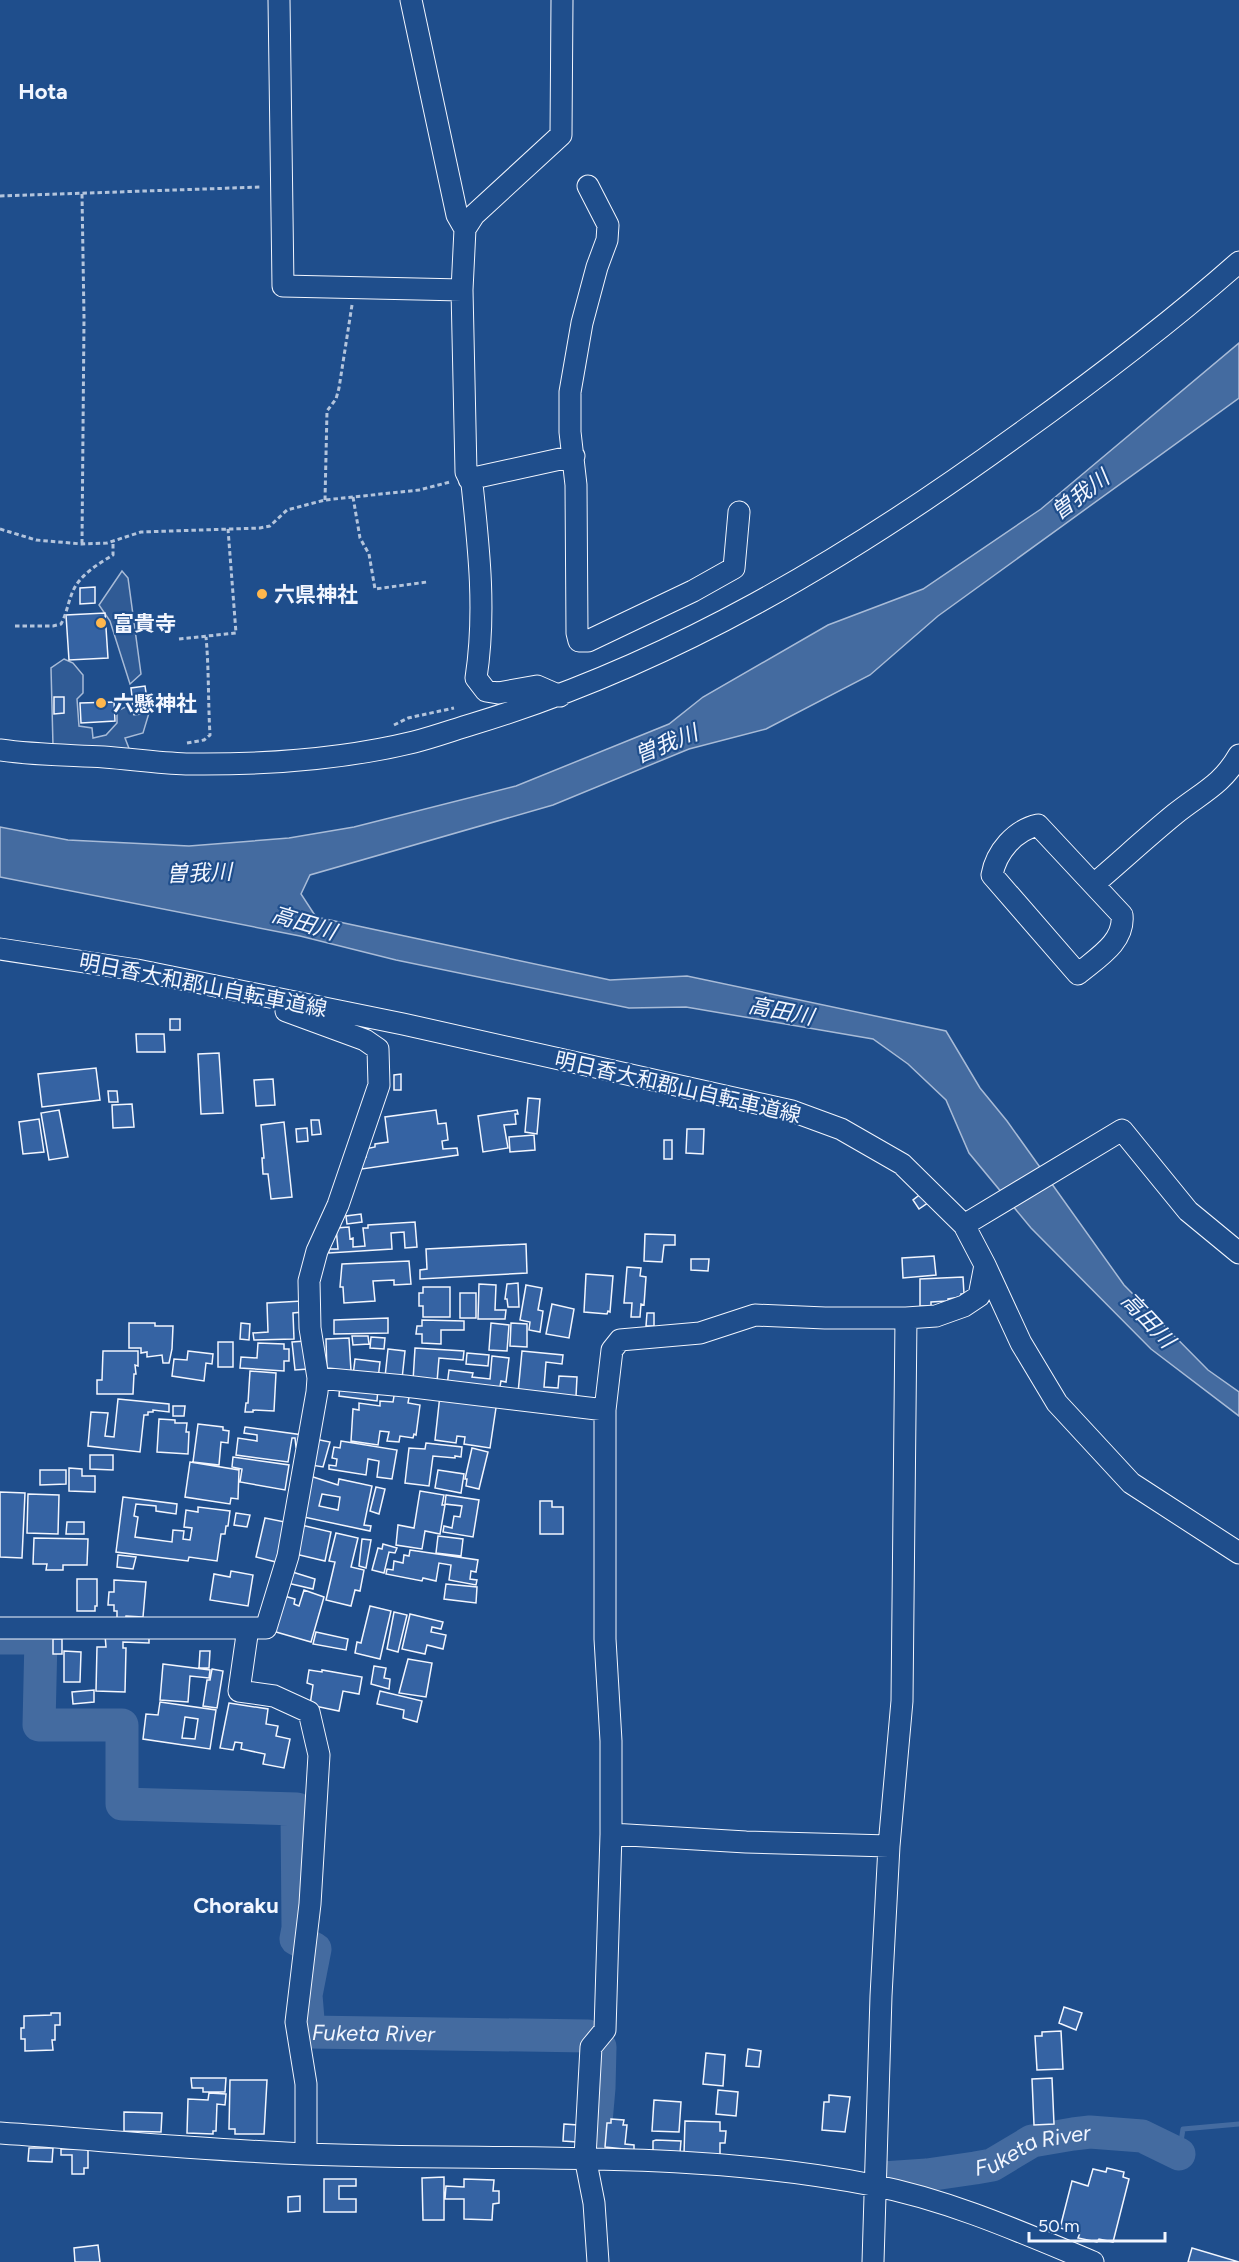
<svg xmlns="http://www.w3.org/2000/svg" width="1239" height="2262" font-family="Figtree,'Noto Sans JP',sans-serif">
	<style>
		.built { fill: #305b95; stroke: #a8bbd7; stroke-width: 1.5 }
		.water { fill: #446ba0; stroke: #a8bbd7; stroke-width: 1.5 }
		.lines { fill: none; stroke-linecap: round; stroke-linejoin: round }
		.stream { stroke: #446ba0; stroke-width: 5 }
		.river { stroke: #446ba0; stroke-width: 33 }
		.building { fill: #3563a3; stroke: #f2f6ff; stroke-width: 1.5; fill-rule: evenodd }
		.minor-casing { stroke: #f2f6ff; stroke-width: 23 }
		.path { stroke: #b3c4dc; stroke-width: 3; stroke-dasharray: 4.5 3; stroke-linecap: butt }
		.minor { stroke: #1f4e8c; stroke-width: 21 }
		.poi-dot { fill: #ffb74d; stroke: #1f4e8c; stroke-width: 2 }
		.labels { text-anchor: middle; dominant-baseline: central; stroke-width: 4.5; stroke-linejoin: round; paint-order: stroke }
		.poi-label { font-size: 21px; font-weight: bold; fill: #f2f6ff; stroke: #1f4e8c; text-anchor: start }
		.street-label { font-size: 21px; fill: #f2f6ff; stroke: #1f4e8c }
		.neighbourhood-label { font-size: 22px; font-weight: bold; fill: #f2f6ff; stroke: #1f4e8c }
		.water-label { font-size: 22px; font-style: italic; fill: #f2f6ff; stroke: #1f4e8c }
	</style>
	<rect width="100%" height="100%" fill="#1f4e8c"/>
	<path class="built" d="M122 571 128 578 141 674 130 684 110 621 99 605Z
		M64 659 73 663 83 675V693L77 699 79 726 92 728 93 738 106 735 117 723V711L132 704 134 715 149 713 143 733 125 738 130 751 53 746 51 668Z"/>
	<path class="water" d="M1239 343V398L938 616 870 675 766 729 689 749 553 805 310 875 301 894 316 917 610 980 687 976 946 1031 980 1088 1007 1121 1124 1285 1208 1370 1239 1392V1416L1151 1349 1031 1228 969 1153 946 1100 908 1064 873 1039 686 1007 629 1008 396 960 300 936 0 877V827L68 840 189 846 289 838 354 827 516 786 669 724 703 697 828 625 923 589 1041 509Z"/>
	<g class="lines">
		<path class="stream" d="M1179 2154 1183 2129 1239 2124"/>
		<g class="river">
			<path id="s1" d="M0 1638H41L39 1725H122V1804L297 1809 298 1928 296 1939 315 1949 306 1995 309 2032 588 2036 600 2047 599 2088 595 2133"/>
			<path id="s2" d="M883 2178 927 2175 975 2168 992 2165 1032 2141 1073 2134 1090 2132 1142 2136 1179 2154"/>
		</g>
	</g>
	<path class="building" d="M95 587V603L80 604V588Z
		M105 613 108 658 69 660 66 615Z
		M145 686 149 712 134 714 131 688Z
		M54 697H64V713L54 714Z
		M114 702 115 721 81 723 80 703Z
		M170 1019H180V1030H170Z
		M136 1034H164L165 1052H137Z
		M219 1053 223 1113 201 1114 198 1054Z
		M96 1068 100 1100 42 1107 38 1074Z
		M401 1074V1090H394V1075Z
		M273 1079 275 1105 256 1106 254 1080Z
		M108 1091H117L118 1102H109Z
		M528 1098 540 1099 537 1134 525 1132Z
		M132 1104 134 1127 113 1128 112 1105Z
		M59 1110 68 1157 49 1160 41 1113Z
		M436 1110 438 1124 446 1123 448 1140 442 1141 443 1149 457 1148 458 1155 362 1169 361 1157H366L365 1149 375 1147V1144L388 1142 385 1117Z
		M517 1110 518 1114H515L516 1124 504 1125 508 1148 483 1152 478 1116Z
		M39 1119 44 1152 23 1154 19 1122Z
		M311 1120H319L321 1134 312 1135Z
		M284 1122 292 1197 271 1199 268 1174H263L262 1158H264L261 1125Z
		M307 1128 308 1141 297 1142 296 1129Z
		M687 1129H704L703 1154 686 1153Z
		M534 1135 535 1150 510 1152 509 1137Z
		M664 1140H672V1159H664Z
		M922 1193 929 1202 919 1209 913 1200Z
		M361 1214 362 1222 347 1224 346 1216Z
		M415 1222 417 1247 405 1248 404 1232 391 1233 392 1249 329 1253 328 1249H338L336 1228 349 1227 350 1239 353 1238V1247L365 1246 363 1228H368V1225Z
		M645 1234 675 1235V1245H664L662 1262 644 1261Z
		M526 1244 527 1273 420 1279V1270L427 1269 426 1249Z
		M934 1256 936 1275 903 1278 902 1258Z
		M691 1259H709L708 1271 691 1270Z
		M409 1261 411 1284 394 1285V1280L373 1281 375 1301 344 1303 343 1287H340L342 1264Z
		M627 1267 641 1268 640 1276 646 1277 644 1305 641 1304 640 1317H631L632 1303H624Z
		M586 1274 613 1276 610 1312 608 1311 607 1314 584 1312Z
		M963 1277 964 1294H961V1297L948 1299V1301L931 1302V1306H920V1279Z
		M518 1283 519 1307H508L507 1299H505L507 1284Z
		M479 1284 496 1285 495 1310H506L505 1319H478Z
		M526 1285 542 1288 538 1310 543 1311 540 1332 529 1330 530 1322 520 1320Z
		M423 1287H450V1317H423V1306H419V1293H423Z
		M460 1293H476V1318H460Z
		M302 1301 303 1312 293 1313 294 1339 254 1340 253 1333 268 1332 267 1303Z
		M552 1304 574 1309 569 1338 546 1334Z
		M647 1313H654V1326H646Z
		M388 1318V1333L334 1334V1320Z
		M422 1320 464 1321V1330H441V1344L422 1343V1334H416L417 1326H422Z
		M129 1323H155V1326H173L172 1349 169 1363H163L162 1355 147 1357V1352L141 1353V1348H129Z
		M241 1323 250 1324 249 1340 240 1339Z
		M491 1323 509 1325 507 1351 489 1350Z
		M511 1323 527 1324V1347L510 1346Z
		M352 1336H368L369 1344 353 1345Z
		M371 1337 385 1338 384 1349 370 1348Z
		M349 1338 351 1371 327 1372 326 1339Z
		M305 1341 308 1369 295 1370 292 1342Z
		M218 1342H233V1367H218Z
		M258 1343 284 1344V1349H289V1361H284V1371L240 1368 241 1357 257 1358Z
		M415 1348 464 1351 463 1360 439 1358 437 1382 413 1381Z
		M388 1349 405 1351 402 1379 385 1377Z
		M103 1351H138V1366L135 1365 136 1374H134L133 1394H97V1380H102Z
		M188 1351 213 1354 212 1364 206 1363 204 1381 172 1376 174 1359 187 1360Z
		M522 1351 563 1355 562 1364 546 1362 544 1387 558 1388 559 1376 577 1377 576 1396H574L573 1399 518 1393Z
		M467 1353 489 1355 488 1366 466 1364Z
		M492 1356 509 1358 506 1382 501 1381 499 1392 447 1386 449 1370 473 1373 472 1377 490 1379Z
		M355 1359 380 1362 378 1379 353 1376Z
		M250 1371 276 1373 274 1411 253 1410V1412H245L246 1403H248Z
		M340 1383 378 1388 377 1401 339 1396Z
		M395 1390 410 1392 408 1403 420 1405 416 1435 414 1434 413 1438 400 1436 399 1442 387 1441 389 1432 380 1431 378 1445 351 1441 353 1409 359 1410V1403L380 1406V1401L393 1402Z
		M440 1395 497 1401 490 1448 464 1444 465 1437 457 1436 456 1443 435 1440Z
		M118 1399 169 1404V1412L153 1410V1412H148V1415H144L140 1452 88 1446 91 1412 108 1413 105 1436 114 1437Z
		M173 1406H185L184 1416H173Z
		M159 1419 175 1420V1423H187L186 1432H189L188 1454 157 1452Z
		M198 1424 223 1427V1430L229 1431 228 1443 221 1442 219 1465 193 1462Z
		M245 1427 303 1435 301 1448 296 1447 295 1438H292L288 1462 236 1455 238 1438 257 1441V1435L244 1433Z
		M315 1439 330 1442 323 1467 311 1465Z
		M341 1441 397 1450 392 1479 377 1477 379 1461 368 1459 366 1475 329 1469V1465L336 1466 337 1459 332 1458 334 1447 340 1448Z
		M426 1443 462 1447 461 1457 455 1456V1458L433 1456 429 1486 405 1483 409 1448 425 1449Z
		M472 1448 488 1452 479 1489 466 1486 467 1479H465Z
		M90 1455H113V1470L90 1469Z
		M233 1457 289 1465 285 1490 240 1482 242 1469 232 1467Z
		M190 1462 239 1470 238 1499 231 1498 230 1504 185 1497Z
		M69 1468 82 1469V1476H95V1492L69 1491Z
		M40 1470H66V1484L40 1485Z
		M438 1470 464 1474 461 1493 435 1488Z
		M307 1475 338 1485 339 1479 372 1486 364 1525 371 1526 370 1531 299 1516ZM322 1494 340 1497 338 1510 319 1506Z
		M376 1487 385 1489 379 1514 370 1511Z
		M420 1491 444 1495 442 1505H445L440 1534 425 1531 422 1549 396 1545 398 1525 414 1528Z
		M0 1492 25 1493 22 1558 0 1557Z
		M28 1494 59 1495 58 1534 27 1533Z
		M446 1495 479 1500 473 1537 443 1532 444 1526 452 1528 454 1516 460 1517 462 1506 445 1504Z
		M123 1497 177 1504 176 1514 156 1511V1506L136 1504 134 1516 138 1517 135 1537 172 1542 173 1530 184 1531 183 1539 190 1540 192 1528 184 1527 186 1510 198 1512V1507L230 1511 228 1526H226L225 1534H221L217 1561 189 1557 188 1561 116 1552Z
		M540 1501H552V1507H563V1534H540Z
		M236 1513 250 1515 247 1527 234 1525Z
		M265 1518 285 1522 276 1562 256 1557Z
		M67 1522H84V1534H66Z
		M297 1524 331 1532 325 1561 291 1553Z
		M336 1533 358 1538 351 1567 364 1570 360 1591 355 1590 351 1606 326 1600 335 1562 329 1561Z
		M438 1536 463 1539 461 1556 436 1553Z
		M34 1538 88 1539 87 1565H63V1570H46L47 1564H33Z
		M362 1539 371 1540 366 1568 359 1566Z
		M383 1544 397 1548 395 1553 389 1552 384 1573 372 1570 378 1548 382 1549Z
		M410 1550 478 1560 476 1572 471 1571 470 1579 477 1580 476 1585 449 1580 451 1565 439 1563 436 1581 423 1578 422 1581 386 1574 387 1569 393 1570 394 1561 403 1563 404 1555 409 1556Z
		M118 1555 136 1557 133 1569 117 1567Z
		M286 1570 315 1579 313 1589 283 1582Z
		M231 1571 253 1575 248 1606 210 1600 214 1574 230 1577Z
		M77 1579H97V1606H95V1611H77Z
		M114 1580 146 1582 143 1617 126 1616 125 1621H117V1611H114V1605H108L109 1592H114Z
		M446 1584 477 1587 476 1603 444 1599Z
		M304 1590 324 1597 311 1642 269 1630 284 1596 295 1599 294 1604 299 1606Z
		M370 1606 391 1611 380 1659 355 1653 357 1642 361 1643Z
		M394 1612 407 1615 398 1652 387 1649Z
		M410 1614 443 1622 441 1629 432 1627 431 1632 446 1635 443 1649 427 1645 425 1654 402 1649Z
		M316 1632 348 1639 346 1650 313 1644Z
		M105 1635 149 1636V1643L123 1642V1648H126L125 1692 96 1691 97 1647H106Z
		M53 1639H62V1654H53Z
		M64 1651 81 1652 80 1682H64Z
		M200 1651H210L209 1668H199Z
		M408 1659 432 1663 426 1697 399 1693Z
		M163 1664 210 1670 209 1678 190 1676 188 1702 160 1700Z
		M374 1666 386 1668 384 1678 390 1679 389 1689 371 1684Z
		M212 1669 223 1671 217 1708 203 1706 207 1680H210Z
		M309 1670 322 1672V1670L362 1677 359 1694 343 1691 339 1711 310 1705 313 1685 307 1683Z
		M94 1690V1702L73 1704 72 1692Z
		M380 1691 422 1701 417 1722 403 1718 404 1710 377 1704Z
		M160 1702 216 1710 210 1749 143 1739 146 1714 158 1715ZM185 1717 198 1719 195 1739 182 1738Z
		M229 1703 268 1709 266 1724 278 1726 276 1736 290 1739 284 1768 263 1764 265 1754 241 1749 242 1743 235 1742 233 1750 220 1748Z
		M1064 2007 1082 2013 1076 2030 1059 2023Z
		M51 2013H60V2025H55V2040H52L53 2050 25 2051V2039H21V2028H24V2016L51 2015Z
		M1061 2031 1063 2069 1037 2070 1035 2036H1042V2032Z
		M748 2049 761 2051 759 2067 746 2066Z
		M706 2053 725 2055 723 2086 703 2084Z
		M191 2078H226L225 2092H203V2088H192Z
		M1052 2078 1054 2124 1034 2125 1032 2079Z
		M230 2080H267L264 2134H235V2129H229Z
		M718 2090 738 2092 736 2116 716 2114Z
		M209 2093 226 2094 225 2105 217 2104 216 2131H213V2134L187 2133 188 2099 208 2100Z
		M829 2095 850 2097 845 2132 822 2130 824 2102H829Z
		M654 2100 681 2102 679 2132 652 2131Z
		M124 2112 162 2113 161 2132 124 2131Z
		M611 2119 624 2120 623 2125H627L625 2144 634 2145V2150L605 2147 607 2123H611Z
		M685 2121 720 2122V2131H726L725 2143H720V2155L684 2154Z
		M564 2124 578 2125 577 2142 563 2141Z
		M656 2140 681 2141 680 2153 653 2151V2141Z
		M29 2148H53L52 2162 28 2161Z
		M61 2149H88V2168H84V2174H72V2155H61Z
		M1107 2168 1124 2172 1123 2177 1129 2179 1113 2242 1099 2239 1097 2242 1078 2238 1080 2233 1060 2228 1072 2181 1088 2186 1093 2169 1106 2172Z
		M444 2177V2220H423L422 2178Z
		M324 2179H356V2186H339V2199H356V2212H324Z
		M464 2179 494 2180 493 2191H499V2203L493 2204 492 2220 464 2219V2199H445L446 2186 464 2187Z
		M300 2196V2211L288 2212V2197Z
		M98 2245 100 2262H75L74 2248Z
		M1192 2248 1239 2262H1188Z"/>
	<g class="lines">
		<defs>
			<path id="minor" d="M279 0 283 286 462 290
				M411 0 457 215 465 229 462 290 466 472 472 484C479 549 486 613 476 678L486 691 498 693 537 686 560 696
				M588 186 608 225 607 240 597 267 582 323 570 392V432L576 485 577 633 579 641H588L693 591 734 568 739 512
				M465 229 474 215 561 135 562 0
				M469 479 574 456
				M0 750C34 755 69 755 104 757 131 759 159 763 186 764 262 765 340 760 414 742 434 737 453 730 473 724 672 664 848 558 1015 437 1092 382 1168 325 1239 262
				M1038 825 1122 915C1125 942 1097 958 1078 974L992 875C996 852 1015 830 1038 825Z
				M1094 884C1121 861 1148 836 1175 814 1201 793 1222 785 1239 755
				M0 949 137 970 403 1024 792 1111 841 1129 902 1164 964 1225 985 1265 1021 1343 1057 1403 1131 1483 1239 1553
				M964 1225 1122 1130 1188 1211 1239 1253
				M318 1378 405 1386 605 1410
				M0 1628H266L288 1556 317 1392 318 1378 310 1328 309 1281 317 1251 338 1205 379 1085 378 1049 365 1040 286 1011
				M248 1628 239 1691 274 1696 309 1712 319 1755 310 1904 296 2022 306 2084V2154
				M611 1834 746 1842 889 1846
				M0 2133C102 2140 204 2150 306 2154 495 2162 685 2148 872 2185 949 2200 1021 2232 1093 2262
				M598 2262 594 2203 585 2157 591 2047 605 2030 611 1834V1741L605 1639V1410L612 1350 620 1340 700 1333 755 1315 825 1318H906L936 1316 964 1306 979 1296 985 1265
				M873 2262 881 1996 889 1846 902 1701 906 1318"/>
		</defs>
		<use href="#minor" class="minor-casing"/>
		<path class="path" d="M82 194 84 318 82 544
			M0 196 262 187
			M353 497 360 538 369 554 375 589 427 582
			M325 500 327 411 336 399 339 388 352 305
			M0 529 36 540 82 544 107 543 141 532 260 528 270 526 287 510 325 500 419 490 450 482
			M15 626H53L61 624C67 613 68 602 73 591 79 576 99 563 113 555V541
			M179 639 236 633 228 529
			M394 725 408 718 454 708
			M187 743 204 740 210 735C208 702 209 669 206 637"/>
		<use href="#minor" class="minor"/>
	</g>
	<g class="poi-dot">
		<circle cx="262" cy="594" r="6"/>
		<circle cx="101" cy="623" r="6"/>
		<circle cx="101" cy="703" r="6"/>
	</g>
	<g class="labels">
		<g class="poi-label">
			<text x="274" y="594">六県神社</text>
			<text x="113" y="623">富貴寺</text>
			<text x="113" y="703">六懸神社</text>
		</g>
		<g class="street-label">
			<text transform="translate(203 985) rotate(11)">明日香大和郡山自転車道線</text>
			<text transform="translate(678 1087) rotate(13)">明日香大和郡山自転車道線</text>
		</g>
		<g class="neighbourhood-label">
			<text x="43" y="91">Hota</text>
			<text x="236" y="1905">Choraku</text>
		</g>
		<g class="water-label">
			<text transform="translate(1080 495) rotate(-37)">曽我川</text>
			<text transform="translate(666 744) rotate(-22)">曽我川</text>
			<text transform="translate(199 873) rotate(-2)">曽我川</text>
			<text transform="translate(304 923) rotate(17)">高田川</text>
			<text transform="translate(781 1011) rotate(11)">高田川</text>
			<text transform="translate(1148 1320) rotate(47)">高田川</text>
			<text stroke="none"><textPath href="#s1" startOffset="765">Fuketa River</textPath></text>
			<text stroke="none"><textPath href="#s2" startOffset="154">Fuketa River</textPath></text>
		</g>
	</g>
	<path d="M1029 2232v9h136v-9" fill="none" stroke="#f2f6ff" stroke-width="3"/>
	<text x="1038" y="2232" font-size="18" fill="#f2f6ff" stroke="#1f4e8c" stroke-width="4.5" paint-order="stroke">50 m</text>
</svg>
